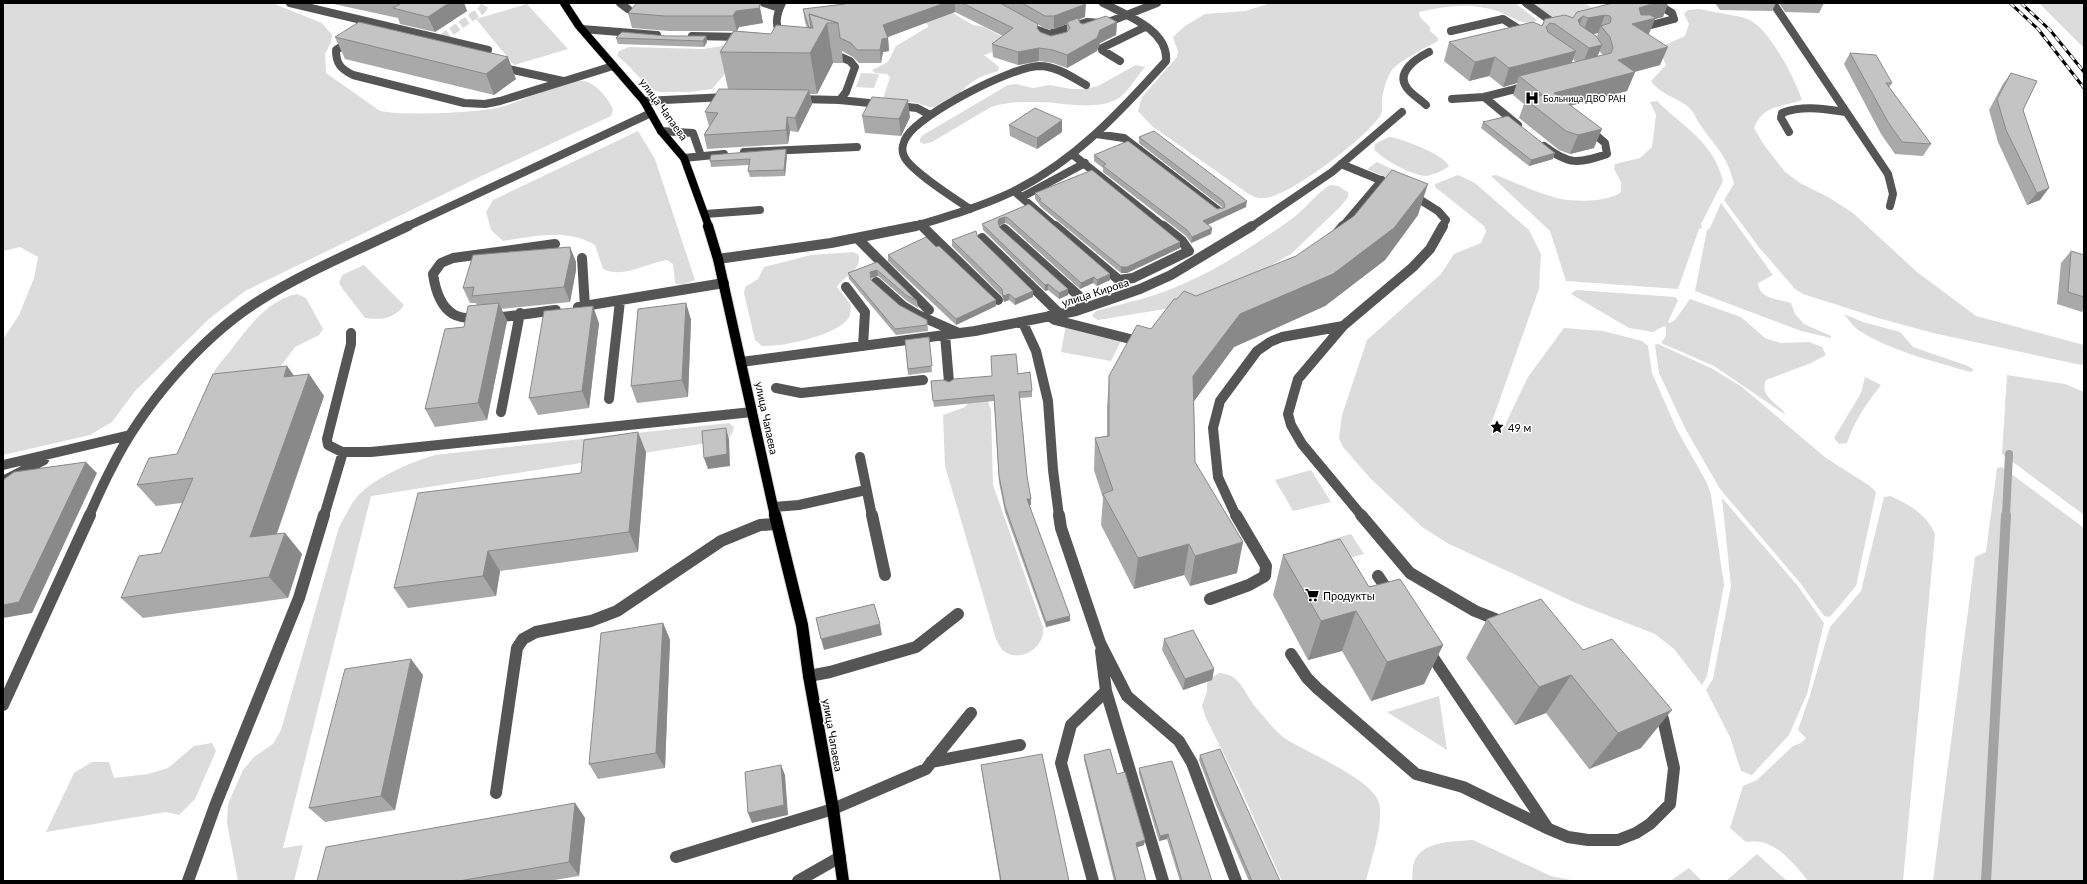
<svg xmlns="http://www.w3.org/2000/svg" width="2087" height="884" font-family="Lato,sans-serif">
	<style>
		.green { fill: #dcdcdc }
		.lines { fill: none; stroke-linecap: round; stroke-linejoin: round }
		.stream-far1 { stroke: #a3a3a3; stroke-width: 8 }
		.stream { stroke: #a3a3a3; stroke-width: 10 }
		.minor-tunnel { stroke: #d9d9d9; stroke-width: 8; stroke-dasharray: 8 3.5; stroke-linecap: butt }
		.major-far2-casing { stroke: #dbdbdb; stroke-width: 9 }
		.major-far1-casing { stroke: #dbdbdb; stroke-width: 12 }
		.major-casing { stroke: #dbdbdb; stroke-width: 14 }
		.minor-far2 { stroke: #555; stroke-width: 8 }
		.minor-far1 { stroke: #555; stroke-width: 10 }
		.minor { stroke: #555; stroke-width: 12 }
		.major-far2 { stroke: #000; stroke-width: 8 }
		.major-far1 { stroke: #000; stroke-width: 10 }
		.major { stroke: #000; stroke-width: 12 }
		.rail-casing { stroke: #000; stroke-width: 3 }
		.rail { stroke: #fff; stroke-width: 2; stroke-dasharray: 6; stroke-linecap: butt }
		.wall { fill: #a9a9a9; fill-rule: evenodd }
		.shaded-wall { fill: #898989 }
		.building { fill: #c4c4c4; stroke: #898989 }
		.labels { text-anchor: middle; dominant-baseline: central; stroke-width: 3; stroke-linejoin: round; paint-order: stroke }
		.far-poi-label { font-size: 9px; fill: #000; stroke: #fff; text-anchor: start }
		.street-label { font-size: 11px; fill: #000; stroke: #fff }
		.poi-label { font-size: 11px; fill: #000; stroke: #fff; text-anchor: start }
	</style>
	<rect width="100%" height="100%" fill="#fff"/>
	<path class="green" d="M3 3H272L322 23 332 35 331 42 325 54 326 73 380 111C404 116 482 113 505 106 525 100 565 79 584 81 596 83 610 100 613 110L611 116 475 179 245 291 209 319 135 391 112 422 90 435 3 455V339L19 315 34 278 38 257 20 247 3 251Z
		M936 3 973 25 984 27 1008 40 1005 48 984 55 999 67 998 71C989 74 980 76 972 82 960 91 951 106 934 107 926 108 919 102 910 102 901 101 892 104 883 99L890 77 887 74 875 73 872 70 888 62 896 46 928 27V25L915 15Z
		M1271 3H1515L1537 20C1523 28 1510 15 1497 11 1468 2 1448 6 1419 12L1420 17 1430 27V31L1438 38V41C1427 47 1399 61 1392 70 1387 77 1383 90 1382 99 1381 105 1384 110 1380 116 1366 138 1290 196 1265 198 1256 199 1250 195 1243 190L1152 126 1138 111 1142 97 1177 57 1178 52 1173 37 1185 26 1205 14 1245 11Z
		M1532 3H1585L1603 15 1561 24Z
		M2039 3H2084V48Z
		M527 4 568 49 514 65 476 19Z
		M1700 9C1715 13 1733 14 1748 19 1769 28 1795 79 1802 100 1782 107 1762 105 1754 128L1764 145 1785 172 1800 183 1828 197 1853 213 1917 272 1976 316 2084 345V364L2081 365 1933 333 1878 318 1803 294 1795 289 1758 246 1724 200 1734 184C1727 154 1715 147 1699 123 1695 116 1693 110 1686 105 1674 97 1659 93 1651 81L1666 65 1661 54 1665 45 1685 36 1689 24 1684 14 1688 10Z
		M733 44 731 67 712 89 690 92H659C643 86 632 66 617 56L619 51 629 47 703 49Z
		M1136 65 1145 67C1137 76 1129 91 1119 98 1096 112 1063 102 1037 102 1021 102 1006 102 991 107L932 142 924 144 920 142V139L923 135 1008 85 1016 84 1033 88 1050 85 1071 89H1085L1098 86Z
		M861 73 879 74 874 88 856 87Z
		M1657 101C1684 128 1713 141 1723 181L1701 224 1702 228 1699 229 1678 289 1566 281 1550 231 1491 176 1496 175C1517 183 1539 194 1561 199 1575 202 1610 202 1621 192V182L1614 169 1615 164 1640 158 1652 147 1656 115 1650 102Z
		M638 131 655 159 695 280 682 285 675 283 673 264 667 260C645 263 624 279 603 269L595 245C567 228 535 236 503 241L491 230 486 212 493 200Z
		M1389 137C1401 138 1445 155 1449 166 1445 170 1433 175 1426 176 1413 176 1382 159 1374 149L1375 144Z
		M1377 162 1411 178 1407 186 1367 169Z
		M1458 175 1475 183 1529 230 1541 254 1539 289 1491 424 1496 430 1503 429 1528 377 1564 328 1603 331 1642 341 1648 346 1652 373 1677 430 1707 483 1711 495 1724 585 1707 676 1702 685 1674 649 1655 634 1578 604 1449 544 1422 527 1370 478 1343 447 1339 438 1342 415 1367 340 1441 274 1454 254 1481 243 1486 231 1484 226 1435 187V184Z
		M1330 185 1338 186 1348 192V197L1340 207 1291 254 1241 282 1171 308 1098 320 1092 316 1096 311C1125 303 1155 297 1183 284 1220 268 1256 244 1289 221 1304 211 1314 195 1330 185Z
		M1721 203 1773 275 1758 283C1760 300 1777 298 1791 303L1795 314 1804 324 1831 336V338L1801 331 1695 291 1707 230 1710 228Z
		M853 252 859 255C861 272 844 275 837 287L851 305C851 310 851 316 847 320 834 336 782 347 762 346L755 340 744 293 745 287 758 279 764 267 811 255Z
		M364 265 404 305C394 319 382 320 365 318L342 288 339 283 342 275Z
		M1576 290 1675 297 1678 300 1668 322 1670 323 1675 320 1690 299 1741 317 1765 338 1780 343 1809 342 1822 347 1826 355 1811 363 1766 380C1759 398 1778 402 1786 415L1714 366 1661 343 1666 336V327L1664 326 1653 332 1629 328 1571 294Z
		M297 294 306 298 323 329 319 335 295 347 277 371 213 375C215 368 222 361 227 355 245 332 266 300 297 294Z
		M1844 314 1863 322 1900 332 1913 347 1968 366 1974 370 1970 372C1933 361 1891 351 1858 330 1853 326 1848 319 1844 314Z
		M1066 325 1122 339 1111 361 1061 352Z
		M1658 344 1711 368 1742 387 1826 458 1870 486 1876 492 1856 586 1830 617 1824 616 1801 584 1720 489 1686 430 1659 373 1655 345Z
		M2007 375 2065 384 2084 392V515L2002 454Z
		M1865 377 1881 385C1867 403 1854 421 1847 443L1839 444 1834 438 1861 393Z
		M974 396 987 399 991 410 993 485 1043 627C1046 646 1022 663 1005 652 1001 650 998 643 996 639L945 466 943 415 965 407Z
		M729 423 734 427 732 434 726 440 371 496 283 848 303 845 294 881H238L227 823 228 804 243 770 254 757 273 744 281 730 339 527C344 519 348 510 353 502 368 480 410 462 435 455Z
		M2002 467 2084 528V881H1933L1975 557 1986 552 1997 468Z
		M1311 470 1331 502 1293 511 1275 480Z
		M1890 496C1909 504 1927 515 1935 534L1903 881H1808C1792 861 1773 837 1746 842L1730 828 1743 786 1757 780 1793 746 1801 743 1806 738 1798 730 1810 695 1830 627 1861 591 1884 497Z
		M1722 498 1797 585 1824 623 1807 694 1789 735 1752 775 1741 771 1730 737 1706 690 1713 679 1731 586Z
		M1351 534 1364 554 1335 562 1323 542Z
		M1219 673C1242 674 1244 695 1258 710 1266 719 1274 730 1283 737 1305 752 1373 779 1379 803 1384 824 1371 860 1366 881H1282L1239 785 1206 718 1202 706 1207 691V683L1211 678Z
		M1439 696 1447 750 1387 712Z
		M212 743 216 751 195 799 179 815 166 812 46 832 74 773 92 762H109L114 778 148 774 168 768 194 746Z
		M1473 840 1551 876 1575 881H1412C1413 875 1412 867 1414 862 1423 840 1453 842 1473 840Z
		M1757 854 1787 881H1726Z
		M1689 868 1702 881H1670Z"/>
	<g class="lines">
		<path class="stream-far1" d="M2006 516 2009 454"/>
		<path class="stream" d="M1986 881 2006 515"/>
		<path class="minor-tunnel" d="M442 38 482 10 486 3"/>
		<defs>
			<path id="major-far2" d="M564 3 579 26 644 101 661 131 684 158 709 227"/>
			<path id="major-far1" d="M708 226 718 259 775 516"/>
			<path id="major" d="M775 515 802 625 809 676 833 809 843 881"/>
		</defs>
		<use href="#major-far2" class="major-far2-casing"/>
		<use href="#major-far1" class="major-far1-casing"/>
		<use href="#major" class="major-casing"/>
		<path class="minor-far2" d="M290 3 488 50
			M620 3 628 9
			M764 3 779 8
			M782 3C776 15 774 26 782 37
			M1526 3 1559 27
			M1773 3 1888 174 1893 194 1890 206
			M1101 25 1157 3
			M1640 28 1674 19 1672 13 1655 3
			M582 29 657 35
			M1035 29 1049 34 1087 22 1101 23
			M1451 31 1503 19 1527 34
			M692 36 742 37
			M352 40 336 50C336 64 341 69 353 75L464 103 485 104 500 101 613 66
			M829 52 850 61 855 67 846 92 840 100
			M1120 61 1102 50V48L1145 27
			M500 67 563 81
			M1484 97 1518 125
			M798 99 840 100 917 108 930 115
			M1452 99 1484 97 1527 86
			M644 101 726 97
			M1426 105C1420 99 1412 95 1407 88 1395 72 1417 58 1429 52
			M661 131 693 133 701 156
			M1789 132 1781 118 1782 113C1803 105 1824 109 1846 112
			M1096 134 1124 138 1219 211
			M1544 146C1569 165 1578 164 1607 154L1605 143 1589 129
			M744 152 857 147
			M1072 154 1164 227
			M684 158 724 154
			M1341 164 1395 186
			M1014 191 1056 227
			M1411 194 1438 211 1446 220 1442 227
			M1022 197 1085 163
			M970 209C957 200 909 170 904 156 901 150 903 142 907 136 922 113 1011 67 1039 66 1056 66 1072 77 1086 85
			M705 214 760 210
			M920 224 923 227
			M406 227 651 113
			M912 227C946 217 980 207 1012 192 1074 162 1121 111 1166 61 1169 30 1126 15 1103 3
			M1251 227 1332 172 1402 112
			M1342 227 1382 180"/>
		<path class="minor-far1" d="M922 226 998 300
			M1055 226 1119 280 1133 278 1189 251 1182 241 1163 226
			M1004 229 1080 297V309
			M1338 232 1343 226
			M982 238 1060 314
			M859 240 929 310
			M555 244 453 258 441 263 433 274C435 288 440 306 453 314 469 325 535 312 556 310
			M582 258 585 307
			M718 259 831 243 916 226
			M876 282 903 306 918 315 959 333
			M846 287 865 312 863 346
			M578 307 724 283
			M1049 316 1055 320 1142 342
			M1023 323 1036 351 1048 401 1053 470 1059 516
			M351 333V344L327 439 328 445 342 452H371L752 412
			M945 335 949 382
			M741 362 975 331 1076 311 1140 289 1171 275 1252 226
			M776 388 801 393 923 380
			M609 399 620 301
			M501 412 520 313
			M860 457 872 516
			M3 465 130 435
			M3 481 44 460
			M774 507 799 505 866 490
			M89 516C96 500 103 484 111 469 141 408 198 341 254 304 302 273 356 251 408 226
			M324 516 343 452
			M1236 516 1218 477 1213 428 1220 401 1257 351 1270 342 1282 337 1343 326
			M1362 516 1302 444 1291 425 1288 414 1298 379 1343 326 1413 267 1430 249 1443 226"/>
		<path class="minor" d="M872 515 885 575
			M1059 515 1061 528 1100 643 1127 696 1179 741 1192 763 1236 881
			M1361 515 1410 573 1475 611 1503 622
			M1378 576 1390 594
			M1210 599 1249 585 1265 576 1266 566 1236 515
			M1428 650 1547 827
			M1101 651 1106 691 1163 881
			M1291 654 1307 678 1317 688 1416 774 1463 787 1549 829 1568 837 1588 840H1618L1636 833 1650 824 1670 804 1674 768 1663 719 1655 710
			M809 676 830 672 916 647 958 614
			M3 705 90 515
			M931 762 1020 745
			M496 793 517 648 523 639 536 632 591 621 617 611 721 541 760 525 777 524
			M676 857 833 809 926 769 971 713
			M188 881 215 806 299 598 324 515
			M798 881 840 857
			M1093 881 1061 763 1071 725 1106 691"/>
		<use href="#major-far2" class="major-far2"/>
		<use href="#major-far1" class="major-far1"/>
		<use href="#major" class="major"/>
		<defs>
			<path id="rail" d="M2010 3 2038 29 2084 88
				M2021 3 2050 30 2084 72"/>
		</defs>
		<use href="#rail" class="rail-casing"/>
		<use href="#rail" class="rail"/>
	</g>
	<path class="wall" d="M329 3H464L467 11 435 32 400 24 398 18Z
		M759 3 763 23 739 27 737 31 771 34 807 28 805 22 803 9 842 4V3H1083L1085 17 1079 20 1080 23 1083 24 1117 22 1116 35 1100 43 1097 51 1067 68 1053 63 1039 61 1018 65 993 57 992 44 1003 36 955 12 888 37 889 51 883 52 881 63H859L853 57 842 51 843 63H833L817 94H810L812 104 798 132 790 131 788 144 707 149 704 135 709 126 705 112 728 89 720 52 733 31H669L632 28 628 13ZM1038 24 1045 29H1054L1067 24V32L1051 36 1040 32 1038 29Z
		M1607 3H1668L1663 17 1655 19 1648 34 1660 65 1635 72 1627 91 1571 105 1594 148 1570 154 1559 150 1519 118 1524 104 1513 95 1517 83 1503 87 1489 76 1469 81 1444 61 1449 42 1542 26 1545 19 1573 18 1607 4ZM1598 33 1597 37 1593 34ZM1599 51 1603 55 1597 56ZM1573 59 1576 62 1571 63Z
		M1715 3H1776L1772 11 1720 10Z
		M1779 3H1824L1819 13 1785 12Z
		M667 36H706L707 42 704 47 618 44 616 38Z
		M335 37 516 79 494 95 345 59Z
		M1850 53 1892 83 1889 88 1931 144 1923 156 1895 154 1881 134 1844 64Z
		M2011 73 2023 110 2040 200 2027 205 1998 142 1989 110 2003 84Z
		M862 116 910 117 901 136 865 133Z
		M1483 122 1553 159 1529 166 1481 128Z
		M1009 125 1062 132 1037 149 1010 136Z
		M1139 137 1246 207 1208 225 1212 228 1211 234 1191 243 1186 236 1103 172V168L1094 161V155L1217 209H1223L1222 207 1139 143Z
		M787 155 785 176 750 177 748 171 749 165 711 167 710 161Z
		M1035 193 1180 242V248L1127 273H1121L1040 206 1039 204 1035 199Z
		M1029 204 1110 280 1097 286 1093 283 1080 289 1008 224 1005 223 1000 225 999 226 1000 228 1068 295 1059 299 1048 290 1045 291 983 230 982 224Z
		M1418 215 1385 260 1325 306 1234 347 1194 401 1195 462 1237 573 1190 586 1184 575 1134 589 1101 525 1103 498 1094 470 1095 438 1107 436V408L1109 376 1177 299 1196 296Z
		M977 236 1033 291V297L1015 305 1009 300 1004 302 1002 296 952 246V240Z
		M570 247 576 262V270L570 302 501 309 507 321 487 420 435 427 425 409 477 306 476 303H470L463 288Z
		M2071 251 2084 255V309L2082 312 2057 304 2061 263Z
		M888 255 996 300V306L956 325 888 261Z
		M877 262 917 301 918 308 907 301 878 276 871 278V281L899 305 927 320 928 331 896 335 849 279 848 273Z
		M686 303 691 320 688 397 637 403 631 386Z
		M599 323 589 408 538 415 529 398Z
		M929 337 932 372 908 375 905 340Z
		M309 374 324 396 277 534 285 533 302 554 288 598 143 618 121 598 161 553 182 503 156 506 137 485 177 454 294 376Z
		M1018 374 1032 391V397L1020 398 1027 476 1031 505H1029L1070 621 1046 627 1005 512 999 482 994 401 934 407 931 381 949 382Z
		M646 452 638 552 500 571 496 596 408 608 394 588 581 473Z
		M1283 555 1369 587 1443 645 1424 684 1371 701 1342 651 1308 660 1273 595Z
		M1487 619 1583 650 1641 748 1589 769 1546 713 1515 725 1466 658Z
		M663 623 670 640 665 768 598 779 589 764Z
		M1164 639 1214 669 1212 680 1183 690 1162 650Z
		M423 675 395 810 325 822 309 808Z
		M1084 755 1117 774 1145 840 1144 845 1137 847 1146 881H1114L1084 760Z
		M1200 755 1280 881H1249L1216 805 1199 760Z
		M981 765 1069 881H1000L982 773Z
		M1139 768 1212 881H1180L1167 839 1159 841 1139 774Z
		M575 803 585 818 579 876 548 881H317Z"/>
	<path class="shaded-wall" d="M449 3H464L467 11 435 32 428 17Z
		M945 3H955V12L885 38 883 25Z
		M1655 3H1668L1663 17 1655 19 1648 36 1632 24 1639 8Z
		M1086 4 1085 17 1068 23 1067 22V24L1054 29V16Z
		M760 8 763 23 739 27 737 31 733 16 736 11Z
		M1605 15 1598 33 1582 36 1588 18Z
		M1583 16 1576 34 1578 20Z
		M1117 22 1116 35 1100 43 1097 51 1067 68V55L1100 30Z
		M827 23 833 63 817 94 810 53Z
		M706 36 707 42 704 47 703 41Z
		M888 38 889 51 883 52 881 63 880 50 882 39Z
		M1602 45 1595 63 1582 66 1589 48Z
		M1668 47 1660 65 1610 78 1618 60Z
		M1039 48V61L1018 65V52Z
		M1576 51 1569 70 1519 76 1517 83 1503 87 1509 68Z
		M508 57 516 79 494 95 486 74Z
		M1495 57 1489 76 1469 81 1475 62Z
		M1635 72 1627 91 1547 112 1554 93Z
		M809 90 812 104 798 132 795 118Z
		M908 100 910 117 901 136 899 119Z
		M787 117 790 131 788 144 786 130Z
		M1062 120V132L1037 149V138Z
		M1602 129 1594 148 1570 154 1578 135Z
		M786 149 787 155 785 176 784 170Z
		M1555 153 1553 159 1529 166 1531 160Z
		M1428 184 1418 215 1385 260 1325 306 1234 347 1189 408 1193 376 1240 314Z
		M2049 188 2040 200 2027 205 2037 193Z
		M1247 201 1246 207 1202 227 1203 221Z
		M1005 217V223L1000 225 998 228V222L999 219Z
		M1212 228 1211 234 1191 243 1192 237Z
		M1180 242V248L1127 273H1121V267Z
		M570 247 576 262V270L570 302 564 287Z
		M877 270 878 276 871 278 872 286 870 272Z
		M1110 274V280L1097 286V280Z
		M1094 277 1093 283 1080 289 1081 283Z
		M1048 284V290L1045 291V285Z
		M1068 289V295L1059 299V293Z
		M1033 291V297L1015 305V299Z
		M1009 294V300L1004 302 1003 296Z
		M996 300V306L956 325V319Z
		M499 303 507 321 487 420 478 403Z
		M686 303 691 320 688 397 682 380Z
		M593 306 599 323 589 408 582 391Z
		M287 366 303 388 284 377Z
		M309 374 324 396 268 558 250 537Z
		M726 428 729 439 730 466 708 469 704 458Z
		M638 432 646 452 638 552 629 532Z
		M86 462 97 473 32 613 3 618V605Z
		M1027 499H1031V505H1027Z
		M285 533 302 554 288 598 269 577Z
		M1243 542 1237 573 1190 586 1195 556Z
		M1189 544 1184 575 1134 589 1138 558Z
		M488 551 500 571 496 596 483 576Z
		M1356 611 1342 651 1308 660 1321 621Z
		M1070 616V621L1046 627V622Z
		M663 623 670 640 665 768 656 753Z
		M880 624 882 635 824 650 821 639Z
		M1443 645 1424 684 1371 701 1387 662Z
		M411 659 423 675 395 810 381 796Z
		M1214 669 1212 680 1183 690 1185 679Z
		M1571 675 1546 713 1515 725 1539 687Z
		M1672 710 1641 748 1589 769 1618 733Z
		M781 765 785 775 788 815 752 823 748 813Z
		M575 803 585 818 579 876 569 862Z
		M1168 834 1167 839 1159 841 1160 836Z
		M1145 840 1144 845 1135 848 1136 843Z"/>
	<path class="building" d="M393 3H449L428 17 393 8 400 4Z
		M637 3H759L760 8 736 11 733 16H665L628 13Z
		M845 3H945L883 25 888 38 882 39 880 50H857L851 43 840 38 838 23 809 14 811 28H809L803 9 845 4Z
		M962 3H1000L1038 24 1037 28 1040 32 1051 36 1067 32 1070 28 1067 22 1078 18 1080 23 1083 24 1106 16 1117 22 1100 30 1097 38 1067 55 1053 50 1039 48 1018 52 992 44 1013 28Z
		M1022 3H1083L1086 4 1054 16H1045Z
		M1613 3H1655L1639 8 1641 15H1650L1656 18 1632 24 1668 47 1618 60 1635 72 1554 93 1602 129 1578 135 1566 131 1525 99 1543 95 1519 76 1611 53 1613 48 1610 37 1601 26 1610 23 1611 19 1610 16 1605 15 1588 18 1583 16 1578 20 1580 25 1596 36 1602 45 1589 48 1555 24 1550 23 1546 27 1548 32 1576 51 1509 68 1495 57 1475 62 1449 42 1533 22 1542 26 1545 19 1565 15 1573 18 1577 12Z
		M809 14 838 23H827L810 53 720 52 734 31 771 34 776 25 813 28Z
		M359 22 508 57 486 74 335 37Z
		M622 32 667 36H706L703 41 616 38Z
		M1850 53 1876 55 1892 83H1886L1931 144 1902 142 1888 122Z
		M2011 73 2037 81 2023 110 2049 188 2037 193 2006 130 1997 99Z
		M719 89 809 90 795 118 787 117 786 130 704 135 718 113 705 112Z
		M872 97 908 100 899 119 862 116Z
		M1035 108 1062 120 1037 138 1009 125Z
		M1508 116 1555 153 1531 160 1483 122Z
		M1154 131 1247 201 1203 221 1212 228 1192 237 1187 230 1103 166 1106 164 1094 155 1128 141 1217 209 1224 208 1225 205 1223 201 1139 137Z
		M786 149 784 170 748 171 750 159 710 161 711 155Z
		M1092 170 1180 242 1127 267H1121L1039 200 1041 199 1035 193Z
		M1392 170 1428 184 1394 228 1333 274 1240 314 1193 376 1195 462 1243 542 1195 556 1189 544 1138 558 1103 494 1113 490 1095 438 1109 436V376L1137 325 1151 329 1174 299H1177L1184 291 1196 296 1296 256 1354 216Z
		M1029 204 1110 274 1097 280 1094 277 1081 283 1008 218 1005 217 999 219 998 222 1000 228 1068 289 1059 293 1048 284 1045 285 982 224Z
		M976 231 977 236 1033 291 1015 299 1009 294 1003 296 1002 289 952 240Z
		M926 237 936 247 939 246 996 300 956 319 888 255Z
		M570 247 571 255 564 287 472 296 474 287 463 288 473 255Z
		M2071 251 2084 255V297L2068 292Z
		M877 262 917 301 906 295 877 270 870 272 871 280 899 305 927 320V325L895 329 848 273Z
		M499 303 478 403 425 409 445 329 464 327 468 306Z
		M686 303 682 380 631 386 638 309Z
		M593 306 582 391 529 398 544 311Z
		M929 337 932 366 908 369 905 340Z
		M1016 354 1018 374 1030 372 1032 391 1019 392 1027 476 1031 499H1027L1070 616 1046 622 1005 506 999 476 994 395 933 401 931 381 944 380 949 382 954 379 992 376 991 356Z
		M287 366 284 377 309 374 250 537 285 533 269 577 121 598 139 556 161 553 193 478 137 485 149 458 177 454 213 374Z
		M726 428 727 454 704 458 702 431Z
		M638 432 629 532 488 551 483 576 394 588 418 493 581 473 584 440Z
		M86 462 19 602 3 605V480L14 472Z
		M1340 539 1369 587 1400 579 1443 645 1387 662 1356 611 1321 621 1283 555Z
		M1541 599 1583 650 1612 639 1672 710 1618 733 1571 675 1539 687 1487 619Z
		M874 604 880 624 821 639 816 618Z
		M663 623 656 753 589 764 601 633Z
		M1193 630 1214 669 1185 679 1164 639Z
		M411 659 381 796 309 808 345 669Z
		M1110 749 1117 774 1125 772 1145 840 1136 843 1146 881H1116L1084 755Z
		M1220 749 1280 881H1252L1217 800 1200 755Z
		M1042 754 1069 881H1001L981 765Z
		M1172 761 1212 881H1182L1168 834 1160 836 1139 768Z
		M781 765 784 805 748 813 745 772Z
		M575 803 569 862 459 881H317L326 847Z"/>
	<defs>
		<symbol id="hospital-bare" viewBox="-9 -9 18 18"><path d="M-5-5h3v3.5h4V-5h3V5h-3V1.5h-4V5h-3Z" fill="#000" stroke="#fff" stroke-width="2.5" paint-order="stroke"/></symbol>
		<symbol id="sight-bare" viewBox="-9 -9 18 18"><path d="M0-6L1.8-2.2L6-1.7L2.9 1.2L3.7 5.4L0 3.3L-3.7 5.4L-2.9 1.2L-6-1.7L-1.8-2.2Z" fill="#000" stroke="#fff" stroke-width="2.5" paint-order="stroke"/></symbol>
		<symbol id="supermarket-bare" viewBox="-9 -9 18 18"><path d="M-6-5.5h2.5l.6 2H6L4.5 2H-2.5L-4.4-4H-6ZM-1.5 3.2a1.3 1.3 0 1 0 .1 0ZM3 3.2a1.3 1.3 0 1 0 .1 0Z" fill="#000" stroke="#fff" stroke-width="2.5" paint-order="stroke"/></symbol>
	</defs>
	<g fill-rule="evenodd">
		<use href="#hospital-bare" x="1522" y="88" width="20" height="20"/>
		<use href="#sight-bare" x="1487" y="417" width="20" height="20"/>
		<use href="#supermarket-bare" x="1302" y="585" width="20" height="20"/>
	</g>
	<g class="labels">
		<g class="far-poi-label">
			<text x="1543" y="98">Больница ДВО РАН</text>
		</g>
		<g class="street-label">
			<text transform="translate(664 109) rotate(54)">улица Чапаева</text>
			<text transform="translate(1095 292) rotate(-18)">улица Кирова</text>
			<text transform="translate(767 418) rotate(78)">улица Чапаева</text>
			<text transform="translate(833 735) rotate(80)">улица Чапаева</text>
		</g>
		<g class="poi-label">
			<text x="1508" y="427">49 м</text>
			<text x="1323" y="595">Продукты</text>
		</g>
	</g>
	<rect width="2087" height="884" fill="none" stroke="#000000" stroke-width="8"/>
</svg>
